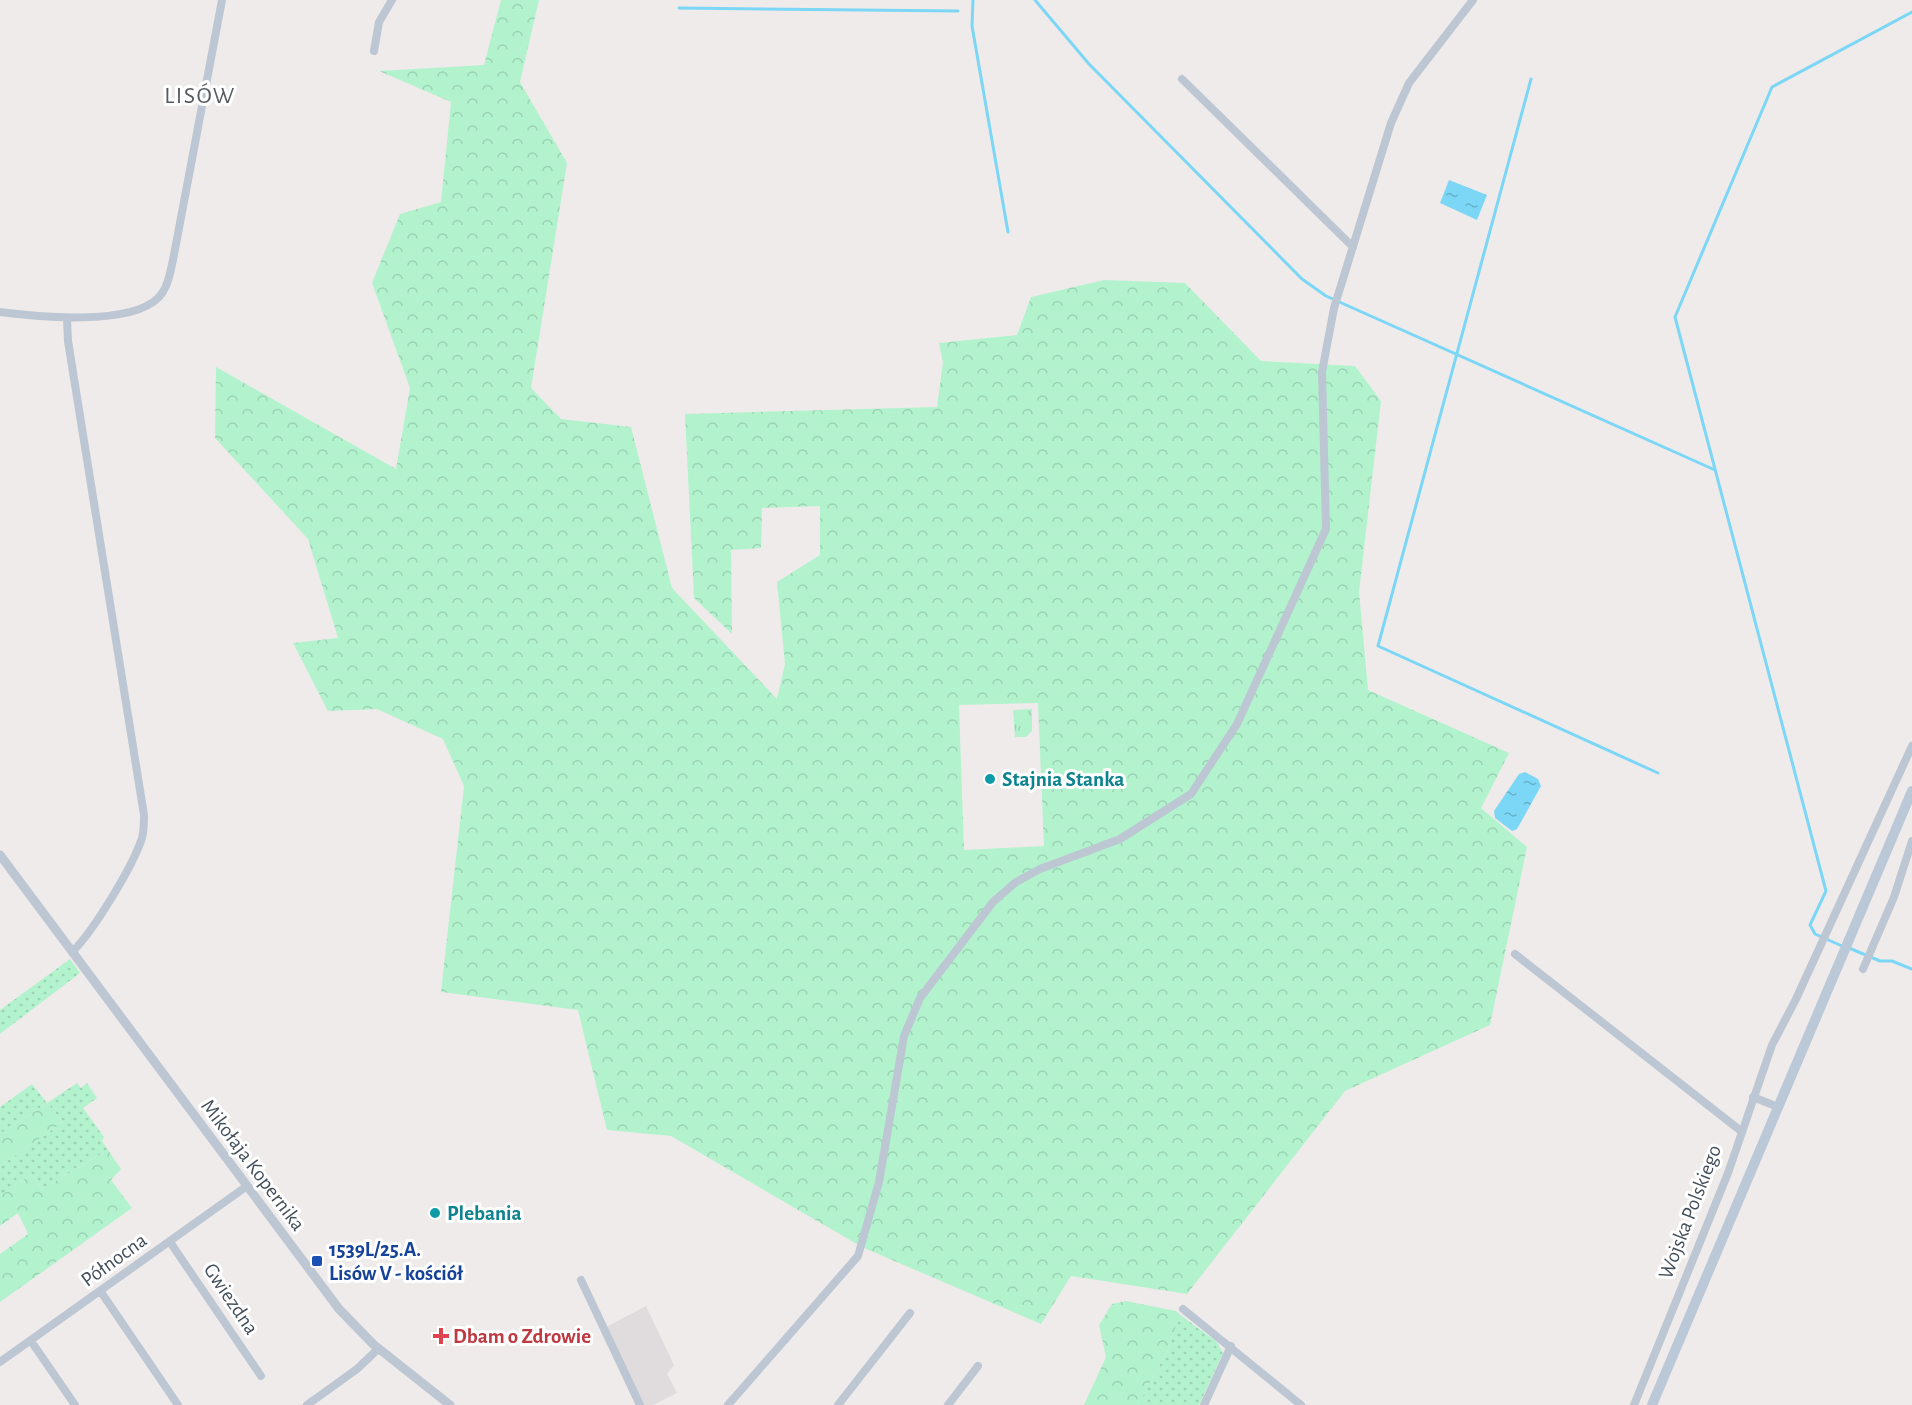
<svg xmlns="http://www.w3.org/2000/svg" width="1912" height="1405" font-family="'Alegreya Sans',sans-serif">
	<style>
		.education { fill: #e0dcdd }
		.grass { fill: url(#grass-dots) }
		.forest { fill: url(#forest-crowns); fill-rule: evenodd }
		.park { fill: url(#park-tufts) }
		.water { fill: url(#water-ripples) }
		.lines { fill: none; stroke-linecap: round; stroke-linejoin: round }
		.stream { stroke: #7bd7f5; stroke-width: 3 }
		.minor { stroke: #bcc7d3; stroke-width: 8 }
		.tertiary { stroke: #bcc7d3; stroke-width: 9 }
		.secondary { stroke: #bbc8d7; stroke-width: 10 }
		.culture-dot { fill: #0f9aa8; stroke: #fff; stroke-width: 2 }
		.transit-dot { fill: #1a4fb4; stroke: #fff; stroke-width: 2 }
		.health-dot { fill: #e0444e; stroke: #fff; stroke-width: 2 }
		.labels { text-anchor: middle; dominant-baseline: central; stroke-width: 6; stroke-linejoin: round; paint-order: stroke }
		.culture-label { font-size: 21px; font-weight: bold; fill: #0d838f; stroke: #fff; text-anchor: start }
		.street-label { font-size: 21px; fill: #424e5a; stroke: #fff }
		.transit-label { font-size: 21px; font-weight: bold; fill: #164399; stroke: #fff; text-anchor: start }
		.health-label { font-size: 21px; font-weight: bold; fill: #be3a42; stroke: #fff; text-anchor: start }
		.quarter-label { font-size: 24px; letter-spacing: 1.5px; fill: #575b61; stroke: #fff }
	</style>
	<defs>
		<pattern id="grass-dots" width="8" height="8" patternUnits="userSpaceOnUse" patternTransform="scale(1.5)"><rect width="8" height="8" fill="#b2f3ce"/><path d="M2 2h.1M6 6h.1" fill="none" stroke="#9ad2b3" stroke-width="1.8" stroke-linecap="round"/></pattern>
		<pattern id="forest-crowns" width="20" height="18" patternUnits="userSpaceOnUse" patternTransform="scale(1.5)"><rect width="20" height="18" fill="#b2f3ce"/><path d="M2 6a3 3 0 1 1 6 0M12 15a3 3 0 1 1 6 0" fill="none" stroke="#9ad2b3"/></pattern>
		<pattern id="park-tufts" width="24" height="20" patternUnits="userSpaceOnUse" patternTransform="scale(1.5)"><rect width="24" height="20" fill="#b2f3ce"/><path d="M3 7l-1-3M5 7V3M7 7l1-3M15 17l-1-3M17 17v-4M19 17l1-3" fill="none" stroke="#9ad2b3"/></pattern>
		<pattern id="water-ripples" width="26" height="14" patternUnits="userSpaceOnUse" patternTransform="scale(1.5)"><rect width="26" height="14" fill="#7bd7f5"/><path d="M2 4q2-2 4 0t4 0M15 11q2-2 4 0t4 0" fill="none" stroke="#66b1c9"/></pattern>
	</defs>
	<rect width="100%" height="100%" fill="#efebeb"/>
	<path class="education" d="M646 1306 674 1365 667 1374 677 1393 653 1405H644L606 1327Z"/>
	<path class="grass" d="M70 959 80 973 0 1034V1010Z
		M77 1083 81 1088 87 1083 97 1098 83 1108 104 1137 102 1141 108 1150 42 1189 32 1174 0 1196V1166L63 1122 47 1103 0 1134V1107L32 1084 47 1103Z
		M1183 1317 1217 1342 1223 1353 1199 1405H1138L1169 1347 1176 1324Z"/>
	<path class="forest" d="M501 0H539L520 82 567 163 531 388 561 419 631 427 672 588 777 699 785 664 777 582 820 555V506L762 508 761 548 731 550 732 634 694 598 685 414 937 407 943 362 939 343 1017 335 1031 297 1104 280 1185 283 1261 361 1355 366 1381 401 1359 592 1368 690 1509 753 1481 808 1527 847 1490 1025 1345 1091 1187 1294 1071 1276 1041 1324 862 1247 671 1136 607 1130 578 1010 441 992 464 786 443 739 377 709 328 711 293 643 338 638 308 539 215 438 216 367 396 469 410 388 372 283 400 214 441 202 451 102 379 71 484 65ZM1038 703 1044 846 964 850 959 705Z
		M47 1103 63 1122 0 1166V1134Z
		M108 1150 121 1169 111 1180 132 1208 0 1302V1254L28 1234 18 1213 0 1226V1196L32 1174 42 1189Z
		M1126 1301 1176 1311 1183 1317 1177 1323 1169 1347 1138 1405H1084L1106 1357 1099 1325 1112 1304Z"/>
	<path class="park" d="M1032 709V731L1026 737H1015L1013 710Z"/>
	<path class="water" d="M1449 180 1487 195 1477 220 1440 203Z
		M1525 772 1538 779 1541 786 1517 829 1512 831 1495 818 1494 811 1519 774Z"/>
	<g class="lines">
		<path class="stream" d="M973 0 972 26 1008 232
			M1035 0 1089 64 1302 279 1326 296 1715 470
			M679 8 958 11
			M1531 79 1378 646 1658 773
			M1842 946 1815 934 1810 925 1826 891 1675 317 1772 87 1912 12
			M1849 948 1880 961H1892L1912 969"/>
		<path class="minor" d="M374 51 379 22 392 0
			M1182 79 1353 247
			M0 312C37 317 130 326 158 298 168 288 170 273 173 260L222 0
			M67 319 68 341 144 815C144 823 144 830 142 838 133 866 93 932 72 952
			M1515 954 1741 1131
			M1863 969 1894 897 1912 841
			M1753 1097 1778 1107
			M170 1242 261 1376
			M581 1280 640 1405
			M101 1292 178 1405
			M1183 1309 1301 1405
			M31 1341 75 1405
			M0 1362 247 1186
			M307 1405 357 1369 378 1349
			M728 1405 858 1256 879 1182 904 1036 920 998 993 902 1016 882 1040 869 1120 839 1191 794 1237 724 1326 529 1322 372 1334 308 1391 123 1409 83 1473 0
			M838 1405 910 1313
			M948 1405 978 1366
			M1204 1405 1231 1346
			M1634 1405 1728 1173 1772 1045 1796 999 1912 746"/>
		<path class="tertiary" d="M0 855 339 1309 373 1344 450 1405"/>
		<path class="secondary" d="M1652 1405 1912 791"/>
	</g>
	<g class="culture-dot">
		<circle cx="990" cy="779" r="6"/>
		<circle cx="435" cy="1213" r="6"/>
	</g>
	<rect class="transit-dot" x="311" y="1255" width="12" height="12" rx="3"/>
	<path class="health-dot" d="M438 1327h6v6h6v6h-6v6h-6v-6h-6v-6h6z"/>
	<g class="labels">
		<g class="culture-label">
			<text x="1002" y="779">Stajnia Stanka</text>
			<text x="447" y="1213">Plebania</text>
		</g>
		<g class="street-label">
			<text transform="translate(253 1165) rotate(53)">Mikołaja Kopernika</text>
			<text transform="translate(1690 1212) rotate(-69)">Wojska Polskiego</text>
			<text transform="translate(114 1260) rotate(-36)">Północna</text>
			<text transform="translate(231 1299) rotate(56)">Gwiezdna</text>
		</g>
		<g class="transit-label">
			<text x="329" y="1249">1539L/25.A.<tspan x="329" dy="24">Lisów V - kościół</tspan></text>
		</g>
		<g class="health-label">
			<text x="453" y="1336">Dbam o Zdrowie</text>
		</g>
		<g class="quarter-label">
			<text x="200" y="96">LISÓW</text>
		</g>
	</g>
</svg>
